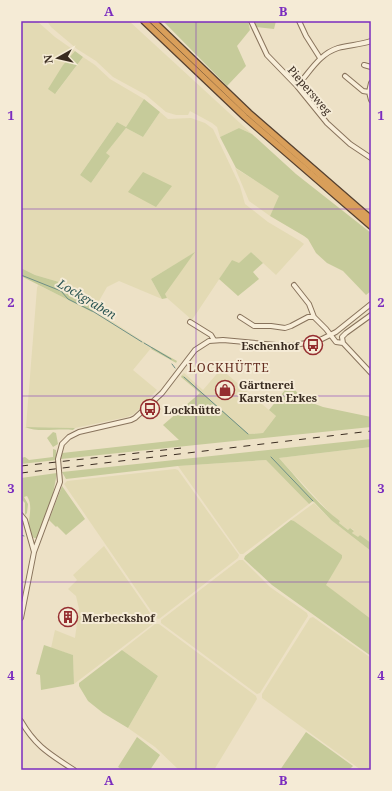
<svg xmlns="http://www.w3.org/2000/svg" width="392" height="791" font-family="'Noto Serif',serif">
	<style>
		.farmland { fill: #e3dab4 }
		.green { fill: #c6cb9a }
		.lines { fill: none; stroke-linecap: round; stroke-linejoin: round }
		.stream { stroke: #6e8f86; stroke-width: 1 }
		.minor-casing { stroke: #88735c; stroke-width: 6 }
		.highway-casing { stroke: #564130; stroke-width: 8 }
		.minor { stroke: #f8eed9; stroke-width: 4 }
		.highway { stroke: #d99f5a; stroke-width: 5.5 }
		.rail { stroke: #392b20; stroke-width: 1; stroke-dasharray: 7 7; stroke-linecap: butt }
		.grid { fill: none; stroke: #7b2cbf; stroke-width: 1; stroke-opacity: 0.55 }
		.labels { text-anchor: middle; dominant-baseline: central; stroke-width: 4; stroke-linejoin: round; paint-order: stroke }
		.street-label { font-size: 11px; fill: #392b20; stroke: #f5ebd6 }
		.poi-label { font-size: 11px; font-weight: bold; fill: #392b20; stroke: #f5ebd6; text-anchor: start }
		.water-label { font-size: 12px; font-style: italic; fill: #2f5855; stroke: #f5ebd6 }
		.neighbourhood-label { font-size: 12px; letter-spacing: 1px; fill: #642d20; stroke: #f5ebd6 }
		.neatline { fill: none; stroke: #7b2cbf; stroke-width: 1.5 }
		.grid-label { font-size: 13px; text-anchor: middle; font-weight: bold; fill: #7b2cbf }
	</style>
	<rect width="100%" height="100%" fill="#ede1c6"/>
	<path class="farmland" d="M21 21H37L55 37 75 51 63 65 56 93 83 57 95 65 110 79 144 99 126 127 117 122 80 175 91 183 110 156 105 154 126 128 143 137 160 112 168 119 191 118 205 123 213 129 240 186 245 204 268 222 300 241 304 244 276 275 251 252 239 264 232 260 192 320 167 298 164 294 194 253 151 279 162 299 119 281 107 287 95 308 59 282 35 275 21 268Z
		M47 21H129L252 134 239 128 220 137 217 127 212 123 190 111 188 115H176L166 112 146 95 113 77 96 61 77 49 51 27Z
		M235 168 280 196 270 216 249 201Z
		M38 285 110 320 152 347 133 370 157 390 134 414 127 417 75 428 26 427 37 288Z
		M221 369 276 416 263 433 249 434 182 375 184 373 203 390Z
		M371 447V543L360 535 358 538 352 533 354 530 350 528 348 530 339 523 340 521 333 516 316 498 279 458Z
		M266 460 309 504 243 554H240L178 466Z
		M175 469 178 470 239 555 238 558 159 619 156 618 64 484 67 481Z
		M314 503 331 520 371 551V619L325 585 342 558V555L294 521 291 520Z
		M104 546 155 620 154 623 74 684 73 655 51 648 55 630 75 638 79 609 76 596 68 589 77 580 73 575Z
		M239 560H243L270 587 307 613 308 616 260 693 257 694 161 623V620Z
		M313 617 371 658V770H361L262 698V694L310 618Z
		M155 624H159L256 696 257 699 214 770H179L155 747 128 728 158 676 122 650Z"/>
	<path class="green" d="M163 21H248L250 30 237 46 246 66 227 86Z
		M254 21H276L274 29 256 27Z
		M75 51 83 57 55 94 48 89 63 65Z
		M144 99 160 112 143 137 126 128 106 153 110 156 91 183 80 175 117 122 126 127Z
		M239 128 252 134 296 174 371 233V291L366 295 343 271 327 263 316 253 308 239 304 236 270 216 279 196 236 168 220 137Z
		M143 172 172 186 156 207 128 192Z
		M195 252 165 294 167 298 162 299 151 279Z
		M251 252 263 263 253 272 259 279 238 296 219 279 232 260 239 263Z
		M21 268 35 275 59 282 95 308 92 312 21 276Z
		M152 347 177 361 176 363 178 364 151 349Z
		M182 375 249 434 263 433 276 416 269 410 289 385 307 401 323 407 371 417V427L61 459 62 453 179 440 163 425 200 393 181 377Z
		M25 427H26L75 428 73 430C58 428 38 433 25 427Z
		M53 432 56 433 58 444 53 447 47 438Z
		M371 439V447L279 458C297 478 319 506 340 521L339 523 348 530 350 528 354 531 352 533 358 537 360 535 371 543V551L331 520 313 501 309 504 266 460 178 466 66 479 62 472Z
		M53 449 56 450 57 460 21 464V458L25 457 29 460 53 457Z
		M57 473 53 494 37 538H34C22 527 36 510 27 496L24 497 28 504 27 513 25 515V503L21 499V478Z
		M62 486 85 519 66 535 57 526 56 527 49 520Z
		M291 520 294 521 342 555V558L326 585 371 619V656L272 585 244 559 245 556Z
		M44 645 73 655 74 684 41 690 40 675 36 674Z
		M122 650 158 676 128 728 103 713 88 701 79 686V683Z
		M306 732 353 766 349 770H280Z
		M137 737 160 755 150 770H123L118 767Z"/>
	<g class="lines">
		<path class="stream" d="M21 275 61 291 68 299 94 312 142 342
			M144 343 171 359
			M172 364 175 368
			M184 377 248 434
			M271 457 313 501
			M21 535 24 536"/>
		<defs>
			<path id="minor" d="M251 21 267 55 297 86 327 123 350 144 371 158
				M299 21 306 36 320 58
				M364 65 371 67
				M345 76 363 91 369 92
				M371 83 369 92 371 100
				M297 86C310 72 319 54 338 48 348 45 360 45 371 41
				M294 285 309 304 314 317
				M240 317 254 326H271L285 328 291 326 308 317H314L326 329 336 342 343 343 371 373
				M190 322 211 335 214 340
				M343 343 342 337 346 333 371 315
				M21 515 25 520 34 552
				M21 618 34 552 60 482 58 459 62 444 69 437 79 432 131 420 135 418 162 393 195 350 209 341 223 340 287 346 313 342 322 339 336 332 371 304
				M21 721C36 747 50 754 74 770"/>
			<path id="highway" d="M144 21 245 117 371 226
				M153 21 249 113 371 219"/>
		</defs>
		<use href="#minor" class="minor-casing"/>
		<use href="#highway" class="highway-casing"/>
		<use href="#minor" class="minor"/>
		<use href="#highway" class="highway"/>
		<path class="rail" d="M21 466 182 448
			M21 473 371 431"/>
	</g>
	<path class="grid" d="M196 21V770M21 209H371M21 396H371M21 582H371"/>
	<defs>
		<symbol id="bus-ring" viewBox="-11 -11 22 22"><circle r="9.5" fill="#f5ebd6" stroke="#952e30" stroke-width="1.5"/><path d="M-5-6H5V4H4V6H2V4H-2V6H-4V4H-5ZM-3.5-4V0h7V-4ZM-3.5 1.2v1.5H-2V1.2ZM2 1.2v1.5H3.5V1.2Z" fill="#952e30"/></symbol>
		<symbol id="shop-ring" viewBox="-11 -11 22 22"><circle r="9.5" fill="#f5ebd6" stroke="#952e30" stroke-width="1.5"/><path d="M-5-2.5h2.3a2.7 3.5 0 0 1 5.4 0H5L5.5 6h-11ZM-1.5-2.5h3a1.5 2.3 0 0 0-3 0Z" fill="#952e30"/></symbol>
		<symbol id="building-ring" viewBox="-11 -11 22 22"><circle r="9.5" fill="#f5ebd6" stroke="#952e30" stroke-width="1.5"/><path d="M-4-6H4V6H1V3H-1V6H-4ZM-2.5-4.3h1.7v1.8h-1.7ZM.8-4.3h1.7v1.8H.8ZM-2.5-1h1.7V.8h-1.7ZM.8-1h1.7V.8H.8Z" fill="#952e30"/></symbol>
	</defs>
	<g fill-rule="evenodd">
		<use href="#bus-ring" x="302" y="334" width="22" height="22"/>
		<use href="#shop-ring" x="214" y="379" width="22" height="22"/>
		<use href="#bus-ring" x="139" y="398" width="22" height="22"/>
		<use href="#building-ring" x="57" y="606" width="22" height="22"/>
	</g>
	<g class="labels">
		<g class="street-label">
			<text transform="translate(310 90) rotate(49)">Piepersweg</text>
		</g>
		<g class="poi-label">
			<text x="299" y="345" text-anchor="end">Eschenhof</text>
			<text x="239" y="384">Gärtnerei<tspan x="239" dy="13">Karsten Erkes</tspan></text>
			<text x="164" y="409">Lockhütte</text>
			<text x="82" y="617">Merbeckshof</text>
		</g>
		<g class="water-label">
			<text transform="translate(87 299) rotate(31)">Lockgraben</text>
		</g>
		<g class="neighbourhood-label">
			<text x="229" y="367">LOCKHÜTTE</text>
		</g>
	</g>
	<rect width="392" height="791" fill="none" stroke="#f5ebd6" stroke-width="44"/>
	<g transform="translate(58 58) rotate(262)" stroke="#f5ebd6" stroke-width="3" paint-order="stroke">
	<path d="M0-3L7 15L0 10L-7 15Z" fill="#392b20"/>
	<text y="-6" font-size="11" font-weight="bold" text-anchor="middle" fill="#392b20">N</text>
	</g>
	<rect x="22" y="22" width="348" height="747" class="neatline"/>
	<g class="grid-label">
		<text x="109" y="16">A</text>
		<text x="283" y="16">B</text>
		<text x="11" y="120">1</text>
		<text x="381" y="120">1</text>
		<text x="11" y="307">2</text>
		<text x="381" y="307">2</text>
		<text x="11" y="493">3</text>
		<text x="381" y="493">3</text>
		<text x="11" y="680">4</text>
		<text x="381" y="680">4</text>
		<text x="109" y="785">A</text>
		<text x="283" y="785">B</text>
	</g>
</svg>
